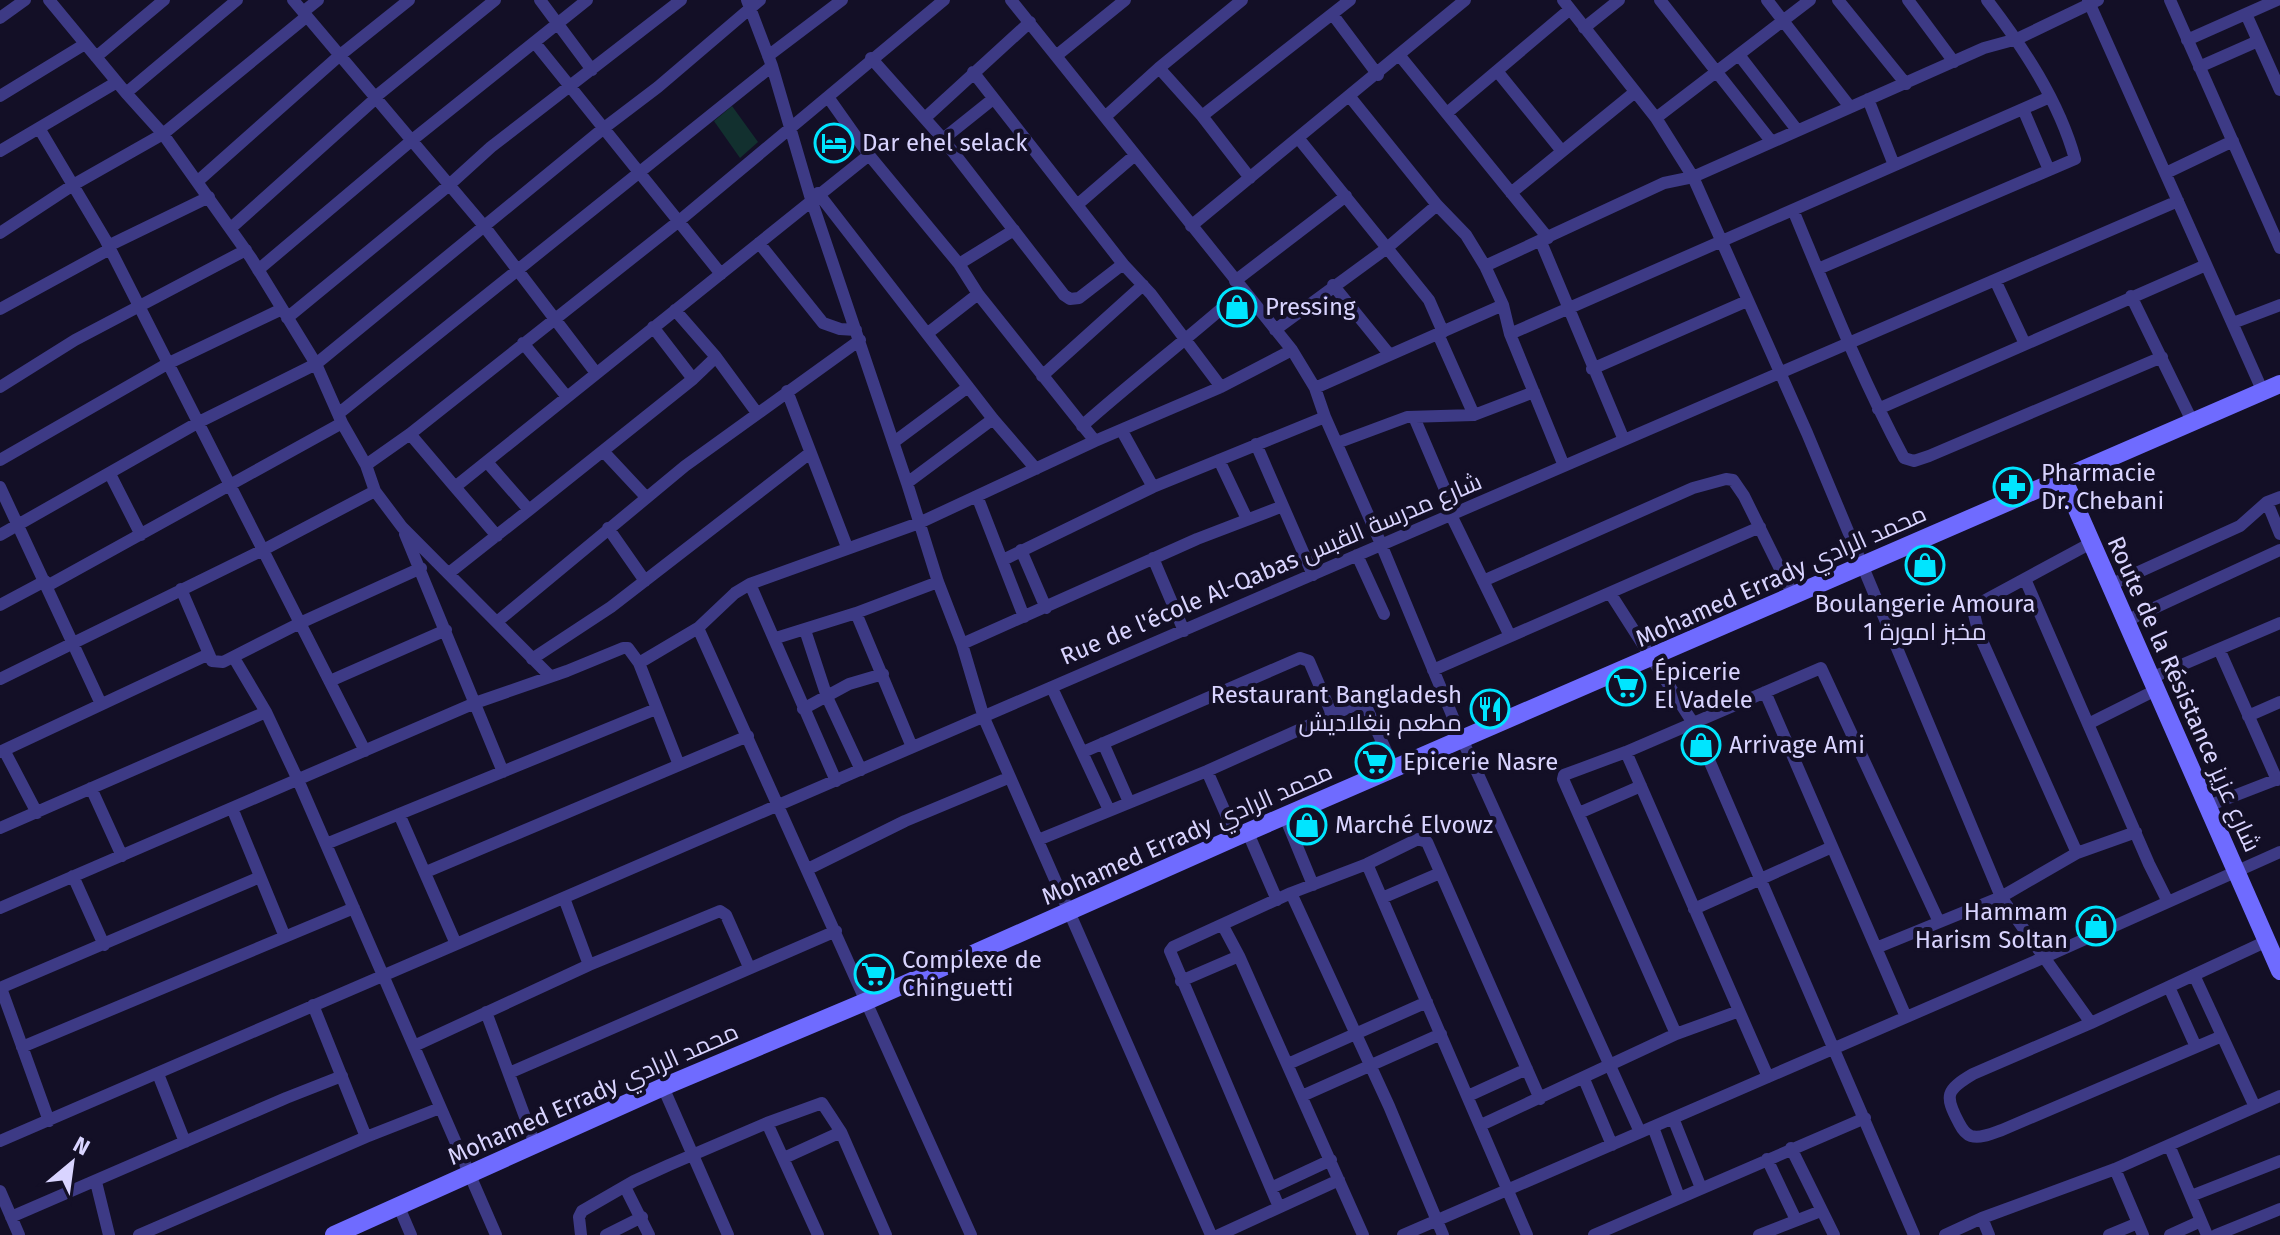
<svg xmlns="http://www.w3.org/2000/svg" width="2280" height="1235" font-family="'Fira Sans',Cairo,sans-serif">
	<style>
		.green { fill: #12302f }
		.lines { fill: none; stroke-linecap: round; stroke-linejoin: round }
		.street { stroke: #3d3a85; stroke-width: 12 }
		.secondary { stroke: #6f6bff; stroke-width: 18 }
		.labels { text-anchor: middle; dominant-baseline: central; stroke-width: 8; stroke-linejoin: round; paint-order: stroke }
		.poi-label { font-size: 24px; fill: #d9d4ff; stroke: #130f26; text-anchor: start }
		.street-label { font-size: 24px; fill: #d9d4ff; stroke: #130f26 }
	</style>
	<rect width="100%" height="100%" fill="#130f26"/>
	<path class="green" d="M732 106 758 142 740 158 714 121Z"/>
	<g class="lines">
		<path class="street" d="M49 0 126 93 163 134 251 258 316 364 342 423 366 465 375 491 402 527 549 675
			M293 0 484 226 596 373
			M540 0 592 70
			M747 0 772 66 811 199 907 483 938 582 962 644 984 718 1211 1235
			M1011 0 1292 350 1315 388 1325 417 1381 544 1462 739 1640 1132
			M1660 0 1771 141
			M1767 0 1850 107
			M1838 0 1906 84
			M1908 0 1954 62
			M2088 0 2263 392
			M2098 0 2017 39 1984 48 1693 177 1807 433 2001 897 2091 1023 2194 975
			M2170 0 2280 248
			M303 12 318 0
			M2246 14 2280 90
			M1333 15 1378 75
			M0 18 25 0
			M1584 28 1619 0
			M2187 40 2277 0
			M535 43 721 274
			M1739 55 1797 130
			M768 56 842 0
			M1056 56 1125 0
			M1400 56 1548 238
			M96 57 164 0
			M871 58 943 139 1064 295 1070 299 1079 298 1123 264
			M2199 67 2258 41
			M1159 68 1202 116 1250 178
			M1497 71 1561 150
			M973 72 1123 264 1151 294 1221 387
			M126 93 237 0
			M0 96 85 44
			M828 97 869 155 959 264 978 294 1095 441
			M1350 97 1437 205 1466 235 1485 266 1503 305 1510 334 1564 466
			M374 98 495 0
			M1868 99 1894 165
			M2023 109 2049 170
			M1447 113 1569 10
			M1202 116 1350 0
			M1105 117 1159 68 1242 0
			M925 118 1030 22
			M1656 118 1810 0
			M39 128 117 82
			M943 139 993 99
			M1299 139 1429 300 1443 332
			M0 151 39 128 105 239 365 751
			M2166 173 2233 141
			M198 181 339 56 409 0
			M818 193 993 419 1036 469
			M1511 193 1635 92
			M1077 205 1135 155
			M1793 210C1828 294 1861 378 1904 458L1914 461 1929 456 2162 357
			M1191 226 1465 0
			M231 228 375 99
			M0 233 73 185 163 134 306 17
			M1541 242 1624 440
			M759 243 823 323 840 329 856 330
			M108 246 209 197
			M959 264 1014 230
			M1485 266 1664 183 1693 177 1656 118 1563 0
			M1818 269 2075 159C2059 101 2023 47 1987 0
			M258 270 411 141 587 0
			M1995 280 2025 344
			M1235 281 1346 196
			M1333 285 1389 354
			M2131 296 2193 423
			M0 309 110 249
			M675 310 716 357 757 413
			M287 318 448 186 491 147 681 0
			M2233 323 2280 305
			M1275 330 1387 248 1437 205
			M928 333 978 294
			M1438 334 1474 415
			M1510 334 2050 97
			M523 343 567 397
			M1592 369 1747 301
			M1042 376 1143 285
			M693 379 716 357
			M0 387 75 340 246 250
			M1315 388 1503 305
			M787 391 847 547
			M1878 409 2206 265
			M338 414 772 66
			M1414 417 1455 513
			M1082 426C1135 379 1190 337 1243 290
			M1122 431 1153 487
			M410 434 455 487 869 155
			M894 442 968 387
			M1337 443 1407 417 1474 415 1534 392
			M1256 444 1313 575
			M603 451 646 497
			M0 460 167 364 282 309
			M1219 460 1247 519
			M487 462 529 510 693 379 653 327
			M366 465 410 434 679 221 944 0
			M110 474 141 535
			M907 483 993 419
			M0 487 101 704
			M455 487 497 536
			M977 496 1024 617
			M2267 502 2280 534
			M1451 515 1510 636
			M608 528 645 581
			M405 534 503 772
			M0 535 199 422 316 364 604 128 658 87 760 0
			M1021 550 1046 608
			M1357 555 1384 614
			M1153 558 1184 631
			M1003 560 1153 487 1325 417
			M449 573 529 510
			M2025 579 2149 864 2168 902
			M1483 581 1693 488 1726 479 1733 480 1744 496 1794 597
			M750 584 836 781
			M2110 585 2240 526 2267 502 2280 497
			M47 586 342 423
			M181 589 212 661 223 662 300 623 421 568
			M1610 593 1693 723 1914 1235
			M0 605 45 581
			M856 613 912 747
			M498 621 685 466 860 340
			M2126 621 2280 550
			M698 628 971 1235
			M805 630 827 697 861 770
			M776 638 856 613 938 582
			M962 644 1197 539 1283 506
			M2219 649 2277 780
			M234 658 266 712 298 780 496 1235
			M532 659 611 607 810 453
			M639 663 698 628 735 593 750 584 919 523 1095 441 1221 387 1292 350
			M1433 670 1760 527
			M2151 678 2280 623
			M0 679 265 549 375 491
			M330 681 446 630
			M1052 688 1109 810
			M1765 692 1906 1017
			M803 709 849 684 883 674
			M2248 716 2280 702
			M2088 724 2156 690
			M1103 743 1129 802
			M4 750 37 813
			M0 752 209 654
			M1083 752 1300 658 1309 661 1333 717
			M1626 752 1768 1077
			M1207 771 1236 837
			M91 788 122 856
			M2208 806 2280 778
			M232 808 285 937
			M1579 813 1641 786
			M399 814 456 944
			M1285 817 1313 885
			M0 828 266 712
			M1248 833 1277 900
			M1038 840 1207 771 1359 703 1366 706 1394 769
			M326 844 656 709
			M2077 853 1979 634 1974 614 1980 603 2091 543
			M1367 864 1527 1235
			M808 869 905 821 1008 778
			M426 872 748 736
			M73 876 104 945
			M1291 893 1389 1106 1443 1235
			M564 898 589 965
			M1382 898 1440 873
			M0 908 475 703 567 671 623 648H628L639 663 679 765
			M1694 909 1832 847
			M1223 926 1239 956 1363 1235
			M1876 948 2001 897 2077 853 2136 832
			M1181 981 1239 956
			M2169 987 2196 1047
			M0 988 260 877
			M1 988 49 1121
			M313 1005 366 1137
			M486 1012 535 1144
			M2091 1023 1973 1074C1946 1090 1944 1095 1959 1123 1962 1129 1965 1134 1971 1136 1981 1139 1993 1133 2002 1130L2222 1036
			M1676 1034 1563 779 1564 775 1626 752 1821 668 1939 922
			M414 1046 589 965 720 911 726 915 749 967
			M22 1047 354 908
			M1288 1064 1427 1002
			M509 1073 836 931
			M158 1074 185 1142
			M1584 1079 1612 1145
			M663 1087 728 1235
			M1302 1096 1441 1034
			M1468 1096 1527 1069
			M2255 1107 2194 975 2267 941
			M1673 1118 1701 1188
			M767 1123 818 1235
			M1481 1125 1676 1034 1739 1011
			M1653 1127 1679 1197
			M0 1141 2178 201
			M2169 1145 2207 1235
			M1791 1148 1834 1235
			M784 1158 841 1132
			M1767 1159 1796 1220
			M2115 1169 2143 1235
			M96 1182 109 1235
			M625 1187 649 1235
			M1271 1188 1331 1160
			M0 1191 19 1235
			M2191 1196 2280 1161
			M399 1207 411 1235
			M1279 1207 1170 951 1173 947 1291 893 1367 864 1418 839 1427 842 1540 1099
			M11 1217 286 1098 342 1076
			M1982 1218 1989 1235
			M139 1235 366 1137 440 1108
			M581 1235 579 1217 582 1211 634 1181 669 1165 767 1123 822 1103 841 1132 886 1235
			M606 1235 642 1217
			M1219 1235 1339 1180
			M1403 1235 2045 957 2280 852
			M1594 1235 1865 1118
			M1759 1235 1821 1211
			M1945 1235 1982 1218 2115 1169 2280 1096
			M2109 1235 2138 1223
			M2170 1235 2201 1221
			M2216 1235 2280 1209"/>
		<path class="secondary" d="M2064 480 2280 971
			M334 1235 663 1087 867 1001 1236 837 2280 384"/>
	</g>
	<defs>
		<symbol id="hotel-ring" viewBox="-11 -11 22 22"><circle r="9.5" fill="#130f26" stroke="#00e5ff" stroke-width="1.5"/><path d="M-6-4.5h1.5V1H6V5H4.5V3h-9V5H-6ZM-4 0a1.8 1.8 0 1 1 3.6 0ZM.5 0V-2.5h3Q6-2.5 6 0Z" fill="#00e5ff"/></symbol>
		<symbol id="shop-ring" viewBox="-11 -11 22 22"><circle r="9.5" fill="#130f26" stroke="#00e5ff" stroke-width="1.5"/><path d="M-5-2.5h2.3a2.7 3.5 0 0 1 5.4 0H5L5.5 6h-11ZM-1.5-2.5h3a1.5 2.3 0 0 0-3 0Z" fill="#00e5ff"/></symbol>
		<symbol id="pharmacy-ring" viewBox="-11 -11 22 22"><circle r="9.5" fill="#130f26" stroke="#00e5ff" stroke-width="1.5"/><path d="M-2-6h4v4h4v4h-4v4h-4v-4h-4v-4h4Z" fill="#00e5ff"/></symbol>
		<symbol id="supermarket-ring" viewBox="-11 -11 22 22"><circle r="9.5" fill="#130f26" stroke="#00e5ff" stroke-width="1.5"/><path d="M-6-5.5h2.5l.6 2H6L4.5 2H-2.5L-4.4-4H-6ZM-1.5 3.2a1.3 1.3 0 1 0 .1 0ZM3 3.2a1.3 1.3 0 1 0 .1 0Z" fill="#00e5ff"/></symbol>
		<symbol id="restaurant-ring" viewBox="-11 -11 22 22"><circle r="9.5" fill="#130f26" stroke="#00e5ff" stroke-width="1.5"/><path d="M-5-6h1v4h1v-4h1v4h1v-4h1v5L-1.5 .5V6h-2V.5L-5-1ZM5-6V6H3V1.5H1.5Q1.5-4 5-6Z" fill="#00e5ff"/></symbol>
	</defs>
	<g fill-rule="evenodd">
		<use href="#hotel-ring" x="812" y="121" width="44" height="44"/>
		<use href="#shop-ring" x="1215" y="285" width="44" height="44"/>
		<use href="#pharmacy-ring" x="1991" y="465" width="44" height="44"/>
		<use href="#shop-ring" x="1903" y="543" width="44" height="44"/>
		<use href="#supermarket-ring" x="1604" y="664" width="44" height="44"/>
		<use href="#restaurant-ring" x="1468" y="687" width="44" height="44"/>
		<use href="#shop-ring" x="1679" y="723" width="44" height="44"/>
		<use href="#supermarket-ring" x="1353" y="740" width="44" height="44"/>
		<use href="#shop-ring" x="1285" y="803" width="44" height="44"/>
		<use href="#shop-ring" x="2074" y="904" width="44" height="44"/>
		<use href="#supermarket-ring" x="852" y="952" width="44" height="44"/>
	</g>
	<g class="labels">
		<g class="poi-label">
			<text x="862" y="143">Dar ehel selack</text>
			<text x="1265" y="307">Pressing</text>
			<text x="2041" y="473">Pharmacie<tspan x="2041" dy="28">Dr. Chebani</tspan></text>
			<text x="1925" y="604" text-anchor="middle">Boulangerie Amoura<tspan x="1925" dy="28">1 مخبز امورة</tspan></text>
			<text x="1654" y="672">Épicerie<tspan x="1654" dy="28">El Vadele</tspan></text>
			<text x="1462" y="695" text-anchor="end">Restaurant Bangladesh<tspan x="1462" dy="28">مطعم بنغلاديش</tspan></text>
			<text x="1729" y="745">Arrivage Ami</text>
			<text x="1403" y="762">Epicerie Nasre</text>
			<text x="1335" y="825">Marché Elvowz</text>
			<text x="2068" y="912" text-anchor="end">Hammam<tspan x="2068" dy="28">Harism Soltan</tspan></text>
			<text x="902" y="960">Complexe de<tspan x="902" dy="28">Chinguetti</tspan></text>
		</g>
		<g class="street-label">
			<text transform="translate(1271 569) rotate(-23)">Rue de l'école Al-Qabas شارع مدرسة القبس</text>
			<text transform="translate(1781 576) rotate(-24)">Mohamed Errady محمد الرادي</text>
			<text transform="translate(2184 694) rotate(66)">Route de la Résistance شارع عزيز</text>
			<text transform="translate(1187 834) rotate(-24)">Mohamed Errady محمد الرادي</text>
			<text transform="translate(593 1094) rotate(-24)">Mohamed Errady محمد الرادي</text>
		</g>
	</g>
	<g transform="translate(72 1163) rotate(29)" stroke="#130f26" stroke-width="6" paint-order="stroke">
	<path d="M0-6L14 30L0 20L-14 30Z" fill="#d9d4ff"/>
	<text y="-12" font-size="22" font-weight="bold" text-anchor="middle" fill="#d9d4ff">N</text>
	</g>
</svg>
